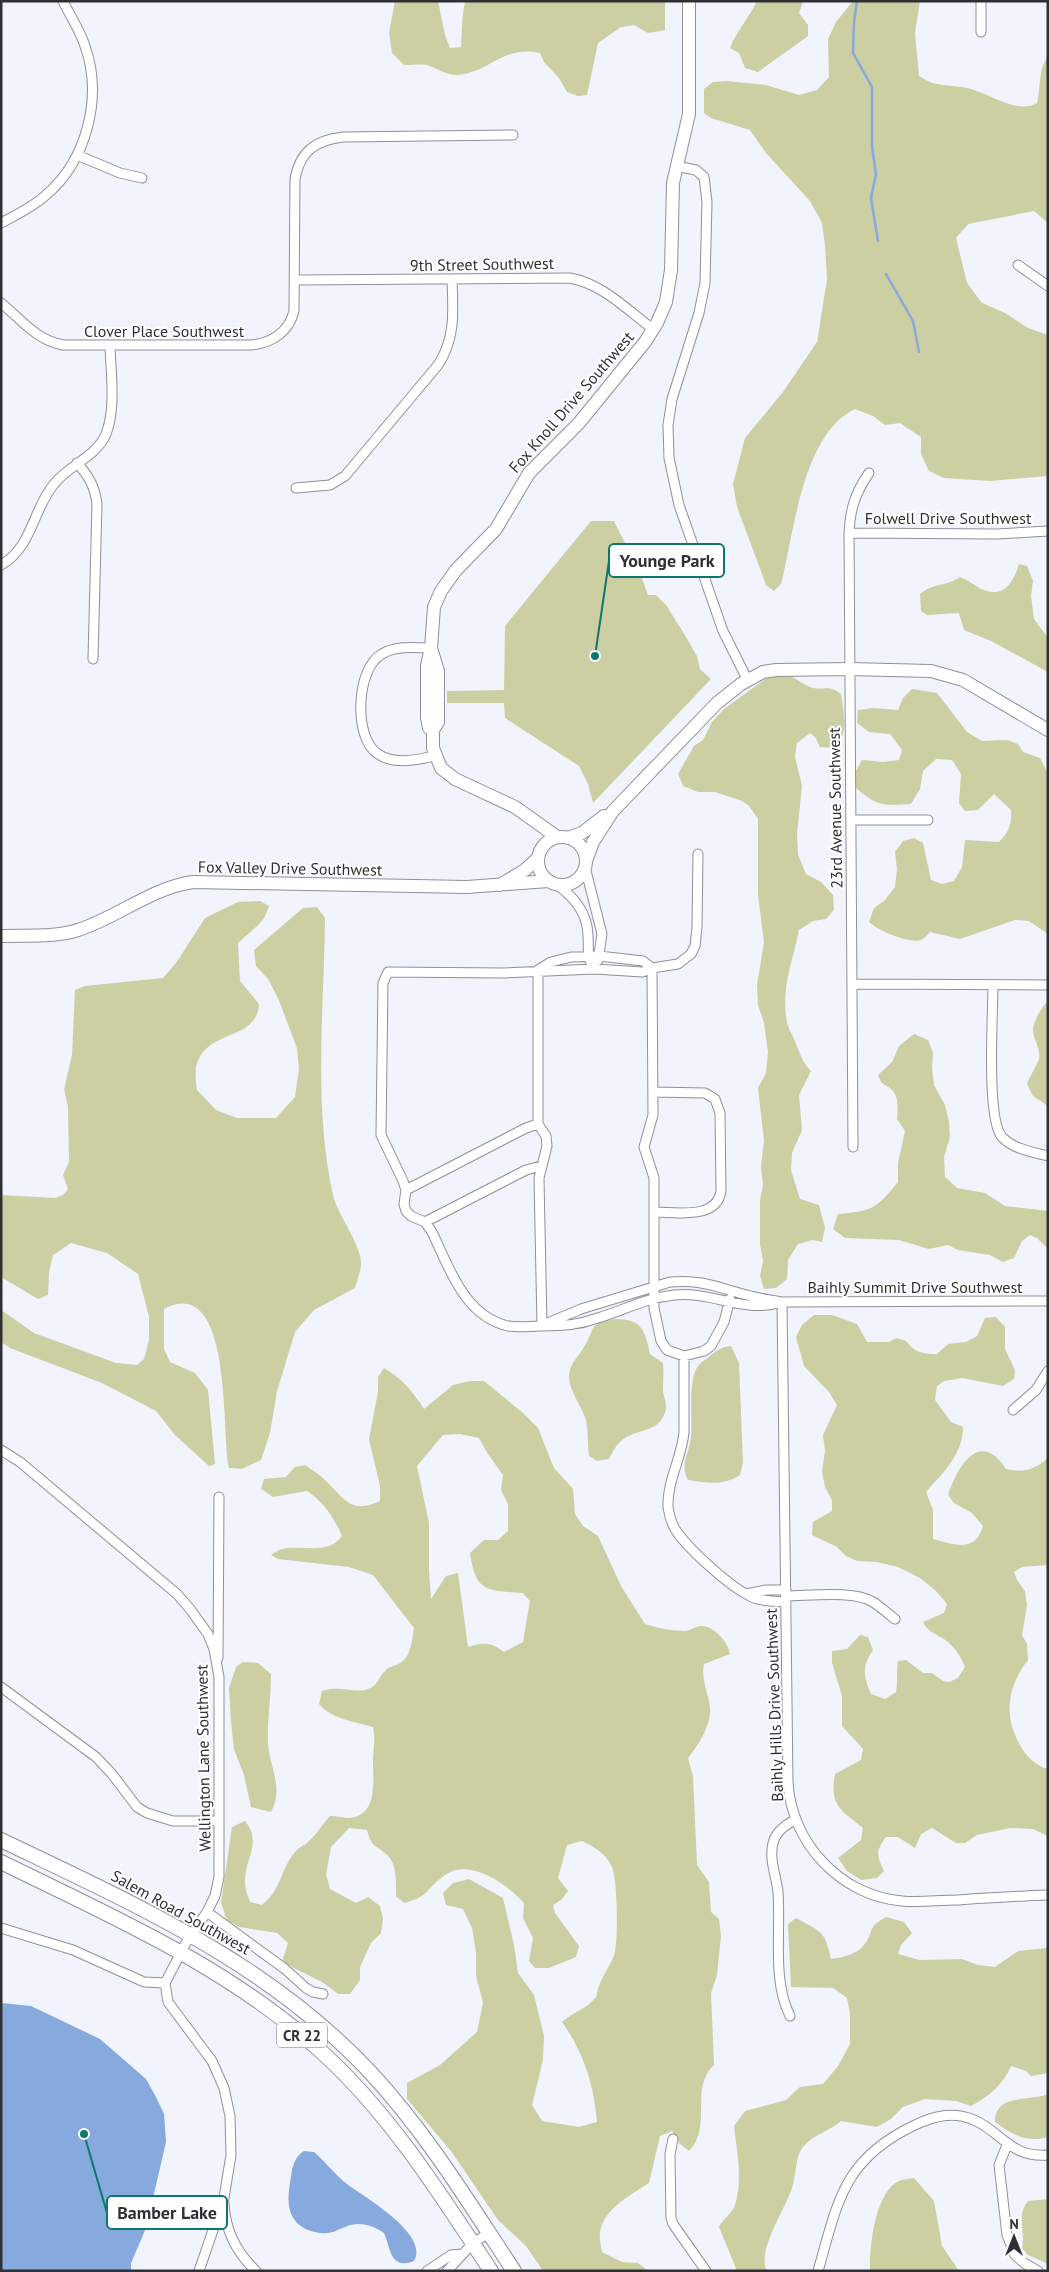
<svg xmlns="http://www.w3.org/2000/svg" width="1049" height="2272" font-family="'PT Sans',sans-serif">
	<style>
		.green { fill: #cccfa1; fill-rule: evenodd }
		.water { fill: #86a9de }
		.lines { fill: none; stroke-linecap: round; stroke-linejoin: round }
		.stream { stroke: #86a9de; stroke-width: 2.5 }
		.street-casing { stroke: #8f9099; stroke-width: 11 }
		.secondary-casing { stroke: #8f9099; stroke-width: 14 }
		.primary-casing { stroke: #8f9099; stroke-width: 16 }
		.street { stroke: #fff; stroke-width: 9 }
		.secondary { stroke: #fff; stroke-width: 12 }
		.primary { stroke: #fff; stroke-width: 14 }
		.labels { text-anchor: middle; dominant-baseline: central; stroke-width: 4; stroke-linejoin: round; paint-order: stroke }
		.shield { fill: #fff; stroke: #6d6e71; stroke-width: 1 }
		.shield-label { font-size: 15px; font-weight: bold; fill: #2f3034 }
		.street-label { font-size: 16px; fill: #2f3034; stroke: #fff }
		.leader { fill: none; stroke: #0f766e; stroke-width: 2 }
		.callout-dot { fill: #0f766e; stroke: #fff; stroke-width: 2 }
		.callout { fill: #fff; stroke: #0f766e; stroke-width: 2 }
		.callout-label { font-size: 18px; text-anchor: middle; font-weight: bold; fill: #2f3034 }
	</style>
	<rect width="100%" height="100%" fill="#f1f3fd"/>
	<path class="green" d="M395 1H438L445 35 450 48 461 47C462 38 462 6 466 1H665V30L648 33 634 25 621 27 598 43 587 95 578 96 567 92 559 78 544 62 540 53C501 45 490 73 456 75 447 75 436 68 427 65 420 64 411 65 404 65L392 53 389 33Z
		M757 1H803L799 13 808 25V36L758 72 745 68 739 53 730 48C737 30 749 18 757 1Z
		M853 1H920L915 33 919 76C937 88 948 84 967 88 988 92 1016 115 1037 103 1041 86 1038 70 1048 56V223L1034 211 968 224 956 238 967 283 982 303 1005 313 1028 328 1048 335V476L990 481 944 478 929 471 921 454V437L900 423 885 425 873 416 855 409C802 434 794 534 781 584L774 591 766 585 737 507 733 484 745 438 783 392 817 342 827 279 825 245 822 223 810 201 766 153 750 130 711 118 704 113V89L713 82 727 81 766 85 799 95 817 90 829 77 828 39 836 22Z
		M591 521H614L640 573 648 595H656L666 605 683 632 697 656 700 669 711 679 593 803 588 784 579 766 505 718 504 703H447V691L504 690 505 626Z
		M1019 564 1027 566 1033 581 1031 596 1034 619 1048 638V672L991 641 964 630 959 613 927 615 921 611 920 594C935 582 946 587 960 577 968 580 974 585 981 589 1004 599 1013 583 1019 564Z
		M785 674C795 677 801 683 810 687 822 692 827 683 841 694 844 714 852 752 820 747L815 737 810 733 797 743 795 757 802 786 797 834 798 855 806 874 821 882 833 895 834 910 826 919 813 921 799 930C793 961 779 993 788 1026 790 1032 794 1038 796 1044 801 1055 802 1062 811 1071L799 1095 802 1130 792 1153 791 1170 800 1199 819 1205 825 1228 822 1242 812 1240 798 1244 788 1260 787 1279 776 1288 764 1289 760 1276 763 1261 760 1244V1200L763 1185 761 1166 764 1141 758 1088 766 1073 768 1052 764 1023 758 1005 757 985 764 942 758 895V819L749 806 742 801 715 792H698L683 786 678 774 694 746 703 740 712 722 724 709 771 675Z
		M912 689 937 693 967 732 982 741 1007 740 1018 744 1023 752 1040 758 1048 774V934L1029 921 1015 920 960 939 930 932C927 935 924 939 921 940 909 944 877 930 869 922L874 908 885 900 895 887 897 869 895 852 903 841 914 838 923 843 931 880 942 884 954 881 962 867 965 840 999 842C1009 832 1012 824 1011 810L994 794 978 810 965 811 959 803 961 774 952 760 936 759 923 771 920 789 911 804C883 806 876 806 855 787L856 771 862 760 883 762 899 760 902 750 890 734 869 732 857 723 858 710 873 708 898 710 903 698Z
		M260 901 269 906C267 912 264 920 259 924 252 931 245 936 238 943L240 981 259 1004C257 1042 205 1028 196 1067 195 1073 196 1083 197 1090L216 1110 237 1118H276L295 1097 299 1069 297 1048 278 998 268 979 256 966 254 950 303 908 317 907 325 918C324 1011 313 1104 333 1195 337 1214 363 1247 361 1265 360 1273 357 1281 355 1288L314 1310 295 1332 277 1391 270 1433 261 1460 242 1469 229 1468C221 1436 234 1272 164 1309V1349L170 1362 195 1373 208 1390 215 1464 209 1466 175 1435 156 1411 102 1383 10 1348 1 1342V1310L34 1333 116 1363 137 1365 144 1359 149 1340V1317L138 1274 107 1253 71 1243 53 1255 49 1272 48 1295 38 1299 1 1277V1195L55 1198 63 1195 68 1189 63 1175 69 1162 68 1107 64 1089 72 1055 75 990 85 986 163 978 176 963 205 918 238 902Z
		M1048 1001V1106L1033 1096 1027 1084C1030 1076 1037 1065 1039 1059 1041 1049 1033 1039 1033 1029 1034 1020 1042 1007 1048 1001Z
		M914 1034 928 1040 933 1053 932 1067 934 1085 945 1105 949 1121 950 1137 944 1157 945 1177 957 1188 985 1193 1005 1206 1048 1211V1249L1037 1238 1030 1235 1022 1241 1014 1258 1003 1262 990 1255 958 1250 948 1245 929 1249 899 1240 845 1238 833 1229 838 1214C873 1211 877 1208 898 1182V1163L905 1131 897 1119C898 1110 899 1097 892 1090 885 1083 882 1087 878 1075L892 1062 899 1046Z
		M814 1315H832L857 1324 867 1342H889L896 1338 906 1341C915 1353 923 1354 937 1354L948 1344 966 1342 977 1336 985 1318 996 1317 1005 1327V1349L1015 1370 1014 1379 1003 1386 962 1378 944 1381 937 1386 935 1400 951 1422 963 1427C963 1454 943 1473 926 1492L933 1510V1539C953 1544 975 1554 983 1526L972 1513 954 1503 948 1495C958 1465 980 1429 1006 1469 1024 1473 1034 1470 1048 1458V1565L1022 1567 1014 1572 1017 1580 1025 1591 1027 1605 1022 1635 1027 1644 1028 1660C1006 1688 1003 1720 1023 1750 1029 1759 1037 1766 1048 1769V1836L1033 1829 1010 1828 977 1835 965 1843H956L932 1828 921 1834 915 1848 898 1837H886C875 1852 877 1855 884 1871L877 1878 861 1880 847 1871 838 1858 861 1840 863 1828C841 1810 829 1806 835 1774L861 1760 863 1749 842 1726V1696L832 1663V1651L847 1649 860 1635 868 1637 873 1650C862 1666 863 1676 871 1694L885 1699 896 1692C898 1681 896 1672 898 1661L906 1660 923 1673H932L943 1681 949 1682 958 1678 965 1667C961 1657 956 1649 948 1642 938 1634 929 1634 923 1622L944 1613 947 1604 936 1591 920 1578 898 1567 877 1562 857 1561 846 1556 837 1547 812 1535 813 1522 832 1511V1500L825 1487 822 1472 825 1451 823 1435 837 1405 829 1392 804 1366 796 1337 802 1325Z
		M615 1319C642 1319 645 1330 650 1354L663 1363C664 1372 663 1380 663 1390 663 1396 667 1402 666 1409 661 1432 641 1428 625 1438 617 1443 613 1451 609 1459L597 1461 589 1456C587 1443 589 1429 585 1417 580 1403 565 1385 570 1370 572 1361 580 1355 584 1347 597 1326 586 1325 615 1319Z
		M731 1346 739 1363 743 1463 740 1475C723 1486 708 1483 688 1480 679 1464 690 1453 691 1436 693 1417 687 1378 699 1365 702 1361 708 1358 711 1355 719 1349 722 1347 731 1346Z
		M384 1368C403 1379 412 1391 424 1409L453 1385 470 1381H484L523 1413 538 1428 554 1468 573 1489 575 1514 583 1526 598 1536 621 1586 645 1624C658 1628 671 1631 685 1631 690 1631 694 1627 700 1626 714 1625 728 1642 730 1654L704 1664C700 1682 712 1699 710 1715 708 1730 697 1747 688 1758L693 1776 697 1865 709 1882 711 1912 719 1919 721 1936 717 1975 711 1993 714 2065C689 2088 713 2127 689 2151L680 2144 672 2131 660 2136 649 2183C631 2195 604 2208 600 2232 599 2238 601 2246 602 2252L622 2262 638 2263 648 2271H543L526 2246 498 2220 451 2151 407 2099V2083L440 2065 477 2032 483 2003 476 1976V1952L472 1928 463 1909 446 1905 443 1893 453 1883 469 1879 503 1898 514 1945 518 1973 534 1995 544 2036 543 2060 532 2105 542 2121 579 2127 597 2122C594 2085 584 2053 562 2022 573 2012 587 2009 596 1997 598 1994 597 1989 599 1986 603 1974 612 1964 615 1952 618 1938 618 1876 611 1865 605 1853 594 1847 582 1841L567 1845 558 1878 568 1891 561 1900 553 1905 555 1913 579 1946 576 1957 549 1968H535L529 1961 533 1938 523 1918 524 1903C508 1885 470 1857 445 1875 426 1888 431 1896 404 1903L396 1896C396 1884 397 1866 389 1857 377 1844 372 1850 367 1830L349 1828 331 1847 326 1874 330 1889 356 1903 368 1897 380 1906 383 1918 381 1933 371 1943 360 1967V1980L350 1994H338L322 1982 282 1962 288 1943 277 1933 239 1927 227 1920 221 1903 232 1827 245 1821C263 1843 244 1859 245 1882 245 1889 248 1896 250 1902L262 1905C282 1889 280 1870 295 1852 299 1847 306 1845 310 1840 318 1833 323 1823 330 1816 337 1816 344 1818 350 1818 378 1815 373 1781 373 1762 373 1749 376 1740 373 1727 354 1721 333 1720 319 1704L322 1691C339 1685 354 1694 368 1689 378 1686 379 1676 386 1670 389 1666 396 1666 400 1663 411 1657 412 1640 414 1628L373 1575 349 1567 278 1559 271 1555C274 1553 278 1550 282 1549 302 1544 328 1556 342 1536 335 1519 323 1501 307 1491L273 1497 261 1489 264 1479 286 1477 295 1467 305 1465C312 1470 319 1474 324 1479 344 1498 350 1515 380 1501V1486L369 1439 378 1392V1377ZM460 1434 479 1438 488 1454 503 1475 501 1490 508 1504V1531L498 1540H484L470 1553C476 1593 486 1590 523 1593L530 1601 523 1642 504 1652C491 1642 484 1642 468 1647L458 1573 446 1576 431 1599 429 1570V1523L417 1466 443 1435Z
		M243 1662 258 1663 271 1674C271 1698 267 1721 268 1744 270 1768 284 1788 271 1812L251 1807 244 1775 234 1749 231 1722 229 1688 236 1667Z
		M886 1917 904 1922 912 1933 901 1945 898 1954 920 1960 962 1959 978 1965 995 1967 1018 1951 1048 1948V2073L1031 2076 1026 2071 1011 2066C1003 2085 989 2096 971 2106L956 2101 925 2099 903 2107 891 2119 877 2127 841 2121C830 2131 809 2136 801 2150 795 2160 796 2176 792 2188 786 2208 756 2251 767 2271H737L719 2227C723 2219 733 2212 735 2205 743 2178 737 2152 734 2126L745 2111 786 2100 800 2087 823 2084 838 2066 850 2044V2013L847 1998 833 1988 791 1987 788 1924 796 1918C823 1933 824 1930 831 1959 843 1957 856 1955 864 1945 875 1931 866 1928 886 1917Z
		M1048 2094V2137C1027 2143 1012 2135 995 2122 995 2093 1029 2102 1048 2094Z
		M914 2178 934 2201 942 2246 959 2271H870C869 2249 875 2191 899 2181 903 2179 909 2179 914 2178Z
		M1048 2199V2264L1028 2255 1022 2248C1026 2232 1016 2216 1028 2201Z"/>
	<path class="water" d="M1 2003 31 2006 100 2039 146 2079 156 2097 164 2114 166 2142 146 2228 131 2263V2271H1Z
		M304 2151 314 2152C326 2162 335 2175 347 2184 364 2197 430 2234 414 2261 390 2270 391 2249 384 2233 372 2225 359 2221 345 2227 339 2229 333 2233 327 2233 321 2234 314 2232 308 2230 285 2220 287 2198 291 2177 292 2167 295 2156 304 2151Z"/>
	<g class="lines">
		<path class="stream" d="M857 1 854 22 853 53 872 87V147L876 174 871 198 878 241
			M886 274 913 321 919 352"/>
		<defs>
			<path id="street" d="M981 32V1
				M77 155 120 173 142 178
				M676 166 696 170 704 177 707 202 705 283 699 313 672 399 668 425 669 458 679 505 723 631 747 679
				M1 223C16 215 33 207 46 195 87 160 103 97 85 46 80 30 70 16 63 1
				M1018 265 1048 286
				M295 280 570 278C603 284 627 310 653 329
				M1 303C21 319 36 340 63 345H251C272 343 289 332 294 311L295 179C300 151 316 140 343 137L513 135
				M77 463C89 476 95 487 97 504L93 659
				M296 488 330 485 345 476 438 365C456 338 453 310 452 279
				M849 533 997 534 1048 531
				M1 565C32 548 33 509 54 484 69 465 97 456 106 434 116 408 111 374 110 347
				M431 648C415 648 396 645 382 654 356 668 353 738 378 754 394 765 417 760 434 756
				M851 820H928
				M698 854 697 927 695 946 691 954 678 964 652 968 643 972 594 969 503 973 388 972 383 983 381 1135 403 1181 406 1190 404 1204 406 1211 411 1216 425 1222 432 1232C449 1267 464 1316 508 1326 519 1328 531 1326 542 1326 563 1326 578 1325 598 1318 624 1310 646 1298 674 1295 713 1291 743 1314 782 1302
				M585 867 602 934 598 960
				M556 884C574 897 587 912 588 935 589 951 586 955 594 969
				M652 968 653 1115 644 1147 654 1178V1308L661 1341 667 1350 684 1356 704 1351 711 1346 724 1322 730 1299
				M538 970V1124L546 1136 547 1146 539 1178 542 1326
				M538 970 551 962 571 957 599 956 643 961 652 968
				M853 984 1048 985
				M993 985C993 1013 986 1119 1002 1137 1013 1149 1033 1152 1048 1156
				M653 1092 705 1093 715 1099 720 1113 721 1191C717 1220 676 1212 654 1212
				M853 1147 849 533C850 510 855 493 869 473
				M406 1190 526 1128 538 1124
				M425 1222 526 1170 541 1166
				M782 1302 788 1782C791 1843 841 1896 902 1901 920 1903 938 1900 956 1900 987 1898 1017 1896 1048 1895
				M543 1325 581 1309 670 1282C705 1279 720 1289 751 1296 762 1299 772 1300 782 1302L1048 1301
				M684 1356V1432C682 1458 667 1480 668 1507 669 1514 671 1522 675 1529 687 1548 731 1588 752 1597 763 1602 775 1601 786 1602
				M1013 1410 1036 1390 1048 1371
				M1 1450 20 1462 177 1594 190 1609 208 1634 214 1649 219 1677V1877L215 1896 207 1912 186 1943 165 1983 168 2002 212 2061 224 2088 230 2116 231 2155 224 2198 199 2271
				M746 1594 766 1590H786
				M786 1596C809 1596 854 1590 873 1602 881 1607 888 1614 895 1619
				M218 1658 219 1497
				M1 1687 96 1757 112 1774 137 1807 147 1813 173 1821H219
				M207 1912 285 1969 306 1988 313 1992 323 1994
				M1 1928 73 1950 144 1982 165 1983
				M790 2016C772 1981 781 1931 778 1892 776 1875 769 1860 773 1843 776 1831 786 1825 796 1819
				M673 2139 670 2154 671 2218 673 2224 706 2271
				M1007 2145 999 2165 1007 2235 1015 2255 1024 2263 1038 2271
				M224 2203C225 2230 236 2252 256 2271
				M427 2271 451 2255 462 2254
				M447 2271 473 2243 489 2233
				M818 2271C838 2201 843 2159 915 2125 934 2116 953 2111 974 2120 1002 2132 1010 2158 1048 2155"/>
			<path id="secondary" d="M431 648 438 671V722L433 730V748L441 768 455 779 515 807 557 837
				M433 730 429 728 427 718V665L431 648 434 607 441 591 456 570 496 529 529 473 579 423 645 342 657 323 666 302 671 270 673 183 689 114V1
				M538 861a24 24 0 1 1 48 0a24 24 0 1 1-48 0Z
				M568 838 582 833 604 816
				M586 861 593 842 613 811 717 703 741 684 763 672 776 670 849 669 931 671 963 680 1048 730
				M500 885 525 870 538 858
				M1 936C27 935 53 938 78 930 118 917 151 888 193 882L467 887 549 881"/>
			<path id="primary" d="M1 1840C134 1904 267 1962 370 2072 426 2132 469 2203 514 2271
				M1 1862C115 1918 231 1968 325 2055 392 2117 441 2195 491 2271"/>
		</defs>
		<use href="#street" class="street-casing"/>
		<use href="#secondary" class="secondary-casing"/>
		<use href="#primary" class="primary-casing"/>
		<use href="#street" class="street"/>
		<use href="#secondary" class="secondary"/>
		<use href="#primary" class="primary"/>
	</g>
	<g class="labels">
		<rect class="shield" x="277" y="2022.5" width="50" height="25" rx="4"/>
		<g class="shield-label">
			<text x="302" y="2035">CR 22</text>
		</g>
		<g class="street-label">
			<text transform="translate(482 264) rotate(-1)">9th Street Southwest</text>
			<text x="164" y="331">Clover Place Southwest</text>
			<text transform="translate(571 402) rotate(-49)">Fox Knoll Drive Southwest</text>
			<text x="948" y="518">Folwell Drive Southwest</text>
			<text transform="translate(835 808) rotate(-91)">23rd Avenue Southwest</text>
			<text transform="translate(290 868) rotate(1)">Fox Valley Drive Southwest</text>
			<text x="915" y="1287">Baihly Summit Drive Southwest</text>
			<text transform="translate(774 1705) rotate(-92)">Baihly Hills Drive Southwest</text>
			<text transform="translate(203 1758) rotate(-91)">Wellington Lane Southwest</text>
			<text transform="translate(181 1912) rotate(29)">Salem Road Southwest</text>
		</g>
	</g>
	<path class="leader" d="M595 656L609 561M84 2134L107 2213"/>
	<g class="callout-dot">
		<circle cx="595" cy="656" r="5"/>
		<circle cx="84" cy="2134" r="5"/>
	</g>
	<g class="callout">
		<rect x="609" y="544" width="115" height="33" rx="5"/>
		<rect x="107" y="2196" width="120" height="33" rx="5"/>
	</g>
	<g class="callout-label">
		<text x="667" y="567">Younge Park</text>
		<text x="167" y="2219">Bamber Lake</text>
	</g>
	<rect width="1049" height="2272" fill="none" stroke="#2f3034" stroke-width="5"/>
	<g transform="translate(1014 2237)" stroke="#ffffff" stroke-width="4" paint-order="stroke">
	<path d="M0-4L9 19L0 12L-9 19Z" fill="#2f3034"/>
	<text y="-8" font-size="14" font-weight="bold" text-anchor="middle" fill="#2f3034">N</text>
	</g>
</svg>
